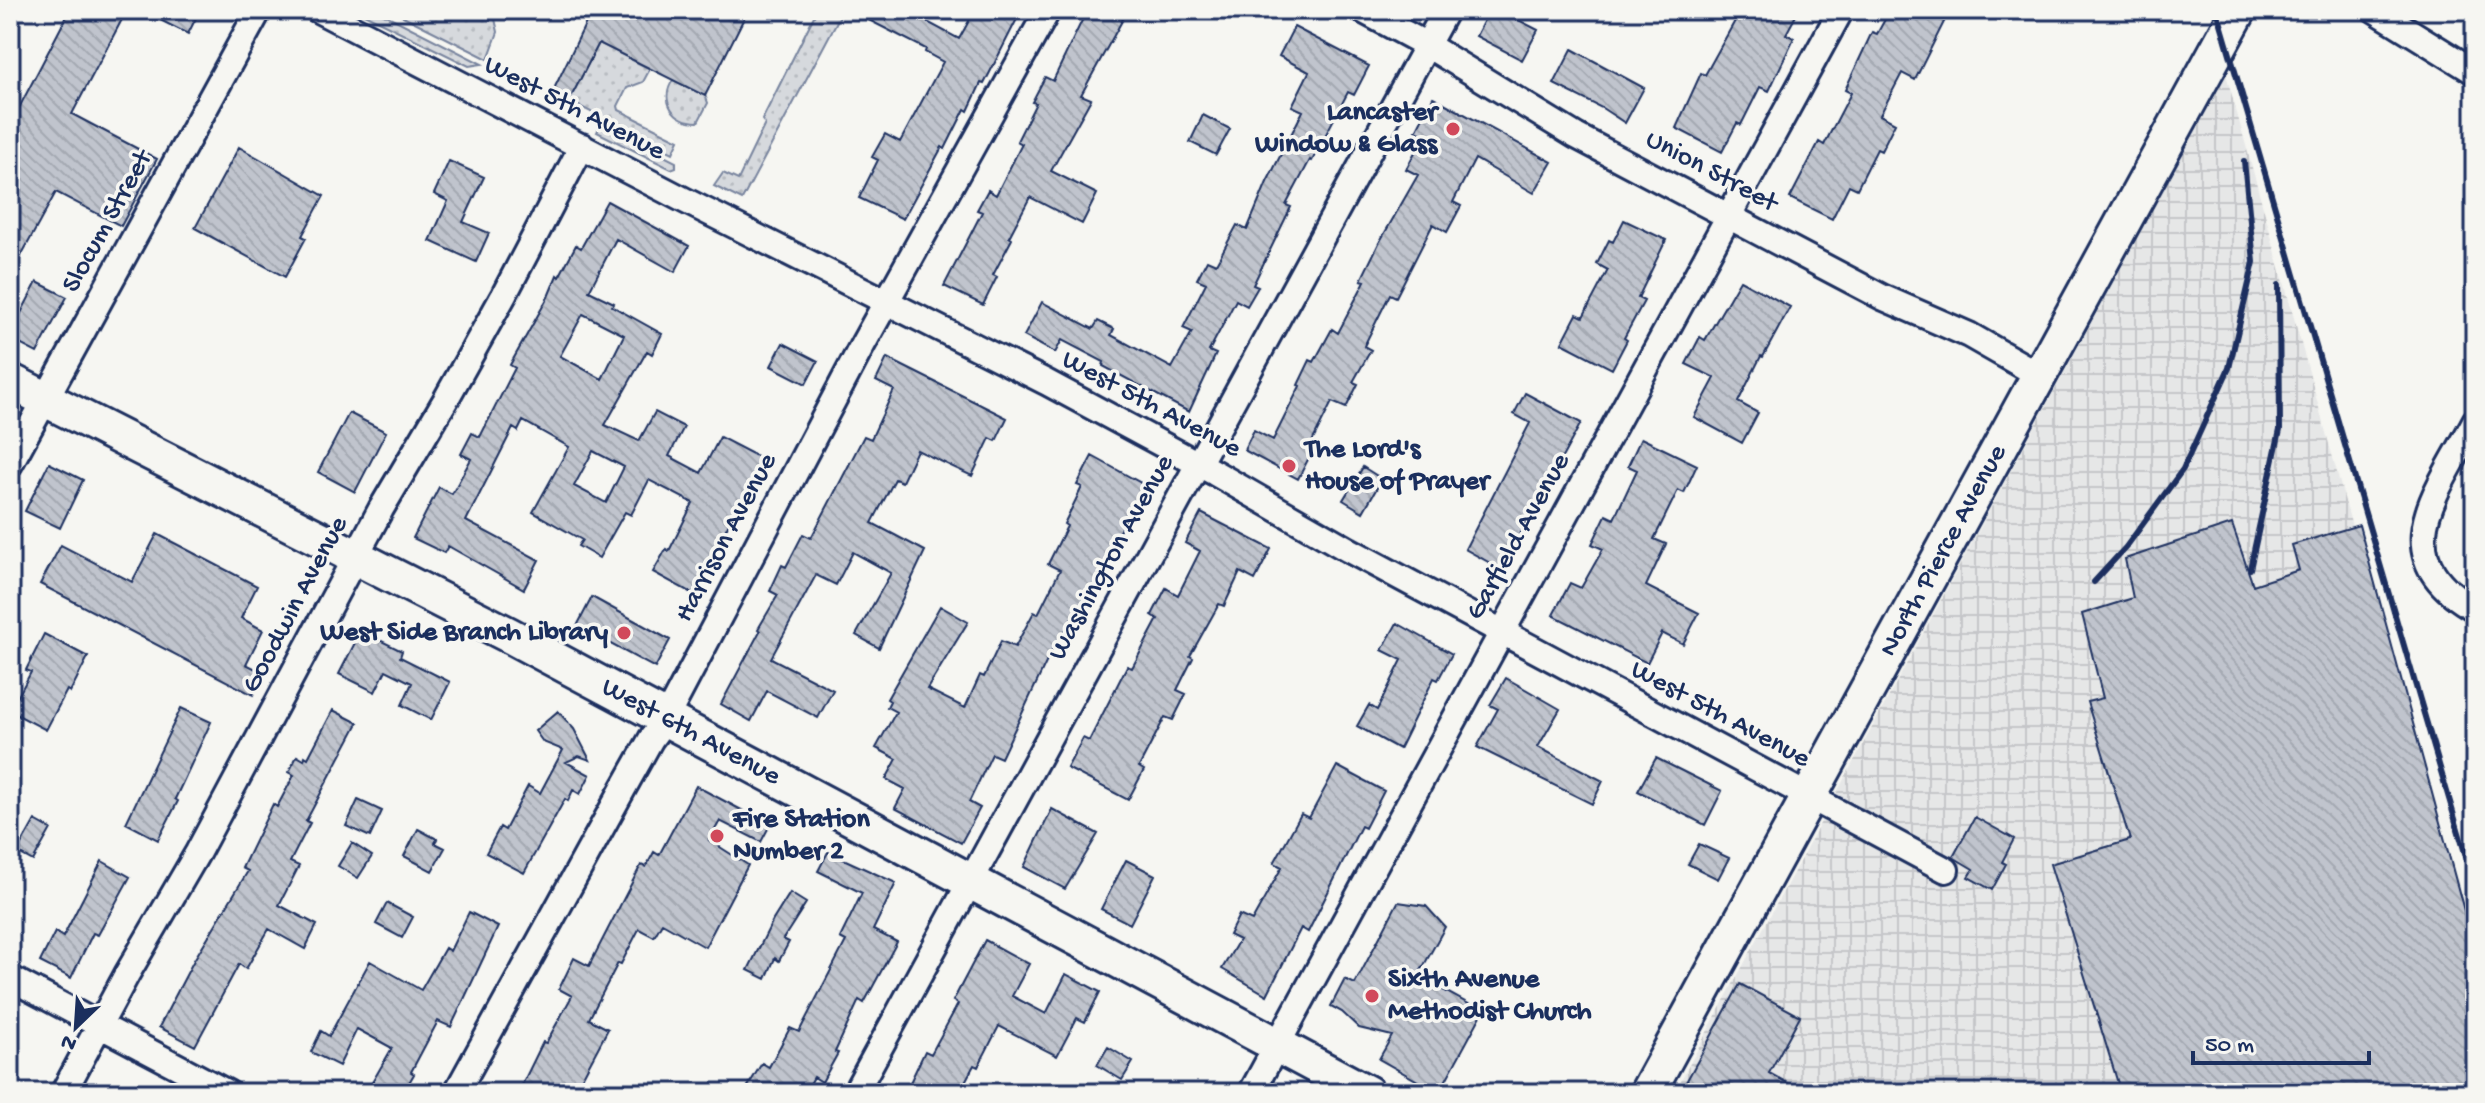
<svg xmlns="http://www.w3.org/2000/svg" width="2485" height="1103" font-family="'Gochi Hand',sans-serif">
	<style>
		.industrial { fill: url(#industrial-grid) }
		.grass { fill: url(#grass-dots); stroke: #78849e; stroke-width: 2 }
		.building { fill: url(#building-back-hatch); stroke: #1b2f5e; stroke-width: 2; fill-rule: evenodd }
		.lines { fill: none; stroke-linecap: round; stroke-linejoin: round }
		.street-casing { stroke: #1b2f5e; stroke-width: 30 }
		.secondary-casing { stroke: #1b2f5e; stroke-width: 40 }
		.street { stroke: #f6f6f2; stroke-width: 24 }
		.secondary { stroke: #f6f6f2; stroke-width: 34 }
		.rail { stroke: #1b2f5e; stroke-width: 6 }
		.poi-dot { fill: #d1495b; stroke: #f6f6f2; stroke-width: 3 }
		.labels { text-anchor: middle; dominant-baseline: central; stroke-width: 7; stroke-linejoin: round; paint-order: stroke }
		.street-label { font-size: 28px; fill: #1b2f5e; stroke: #f6f6f2 }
		.poi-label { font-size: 28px; font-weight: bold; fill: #1b2f5e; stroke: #f6f6f2; text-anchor: start }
	</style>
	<defs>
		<pattern id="industrial-grid" width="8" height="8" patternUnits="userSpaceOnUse" patternTransform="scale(2)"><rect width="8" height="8" fill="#e6e7e7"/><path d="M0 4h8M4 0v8" fill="none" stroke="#c5c6c9"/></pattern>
		<pattern id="grass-dots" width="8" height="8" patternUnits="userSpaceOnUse" patternTransform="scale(2)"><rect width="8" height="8" fill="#d6d9dd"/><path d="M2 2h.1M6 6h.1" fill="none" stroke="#b7bbc0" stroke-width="1.8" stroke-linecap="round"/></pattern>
		<pattern id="building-back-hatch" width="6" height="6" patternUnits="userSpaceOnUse" patternTransform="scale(2)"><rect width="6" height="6" fill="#c0c4cd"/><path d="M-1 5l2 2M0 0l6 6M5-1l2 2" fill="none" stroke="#a4a9b2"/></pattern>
	</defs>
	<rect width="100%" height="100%" fill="#f6f6f2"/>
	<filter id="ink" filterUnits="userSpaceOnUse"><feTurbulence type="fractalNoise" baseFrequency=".0125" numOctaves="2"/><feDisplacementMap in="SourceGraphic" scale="16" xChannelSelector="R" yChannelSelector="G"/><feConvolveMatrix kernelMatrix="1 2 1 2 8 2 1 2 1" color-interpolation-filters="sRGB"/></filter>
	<g filter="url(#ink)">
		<path class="industrial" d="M2226 74 2475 968V1093H1674Z"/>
		<path class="grass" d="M356 10H376L482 64 469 66Z
			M391 10H493L498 32 488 59Z
			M817 10H843L742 200 714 186 723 173 738 180 765 124 762 120Z
			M599 43 650 69 643 82 627 88 618 106 619 110 679 140 673 153 569 101Z
			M673 80 705 95 708 103 698 122C674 122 659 101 673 80Z
			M601 124 676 162V167L671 169 597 132Z"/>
		<path class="building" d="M70 10H127L72 114 157 159 121 226 56 192 10 276V125Z
			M140 10H200L188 34Z
			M592 10H748L705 96 599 43 569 101 552 93Z
			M849 10H905L959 39 975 10H999L1017 19 984 84 981 83 968 111 965 109 945 149 942 147 903 219 859 198 878 160 872 157 885 134 900 142 943 62 925 52 926 49Z
			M1087 10H1128L1081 95 1091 99 1051 171 1097 194 1082 224 1030 197 1009 237 1012 239 993 275 997 277 983 305 944 286 982 212 977 210 988 190 996 195 1022 144 1017 141 1036 103 1032 102 1045 77 1053 81Z
			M1489 10H1499L1538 30 1522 60 1476 36Z
			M1741 10H1799L1786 34 1794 38 1769 91 1760 87 1741 125 1737 123 1722 152 1676 128 1701 73 1705 75Z
			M1890 10H1937L1947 16 1915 80 1902 73 1880 115 1895 123 1881 151 1877 149 1857 189 1849 185 1832 219 1790 198 1819 142 1824 145 1851 93 1845 90 1872 32 1877 34Z
			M1294 27 1369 66 1354 95 1348 92 1312 161 1310 160 1286 205 1291 207 1253 285 1258 287 1247 306 1236 300 1209 351 1216 354 1189 412 1103 366 1104 362 1062 340 1055 353 1024 336 1042 302 1093 329 1098 321 1114 329 1111 335 1172 368 1192 332 1183 328 1206 283 1197 279 1207 260 1216 264 1237 225 1247 230 1267 182 1303 111 1292 106 1309 72 1279 56Z
			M1572 49 1644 88 1625 123 1602 108 1554 84Z
			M1433 97 1552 162 1534 193 1475 159 1453 202 1461 206 1447 232 1433 224 1396 297 1390 294 1364 346 1371 350 1353 382 1358 384 1346 408 1332 402 1310 446 1314 448 1298 479 1244 450 1254 430 1273 440 1300 386 1298 385 1310 360 1314 362 1332 329 1338 333 1365 281 1361 280 1379 243 1418 175 1406 169 1424 135 1416 131Z
			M1203 115 1230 129 1216 155 1190 142Z
			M239 147 324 196 302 236 306 238 285 277 195 228Z
			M449 161 484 177 463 222 489 233 476 262 430 241 448 201 434 194Z
			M607 201 689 246 675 272 616 239 589 291 614 303 612 306 662 334 652 354 647 351 605 425 639 441 655 412 684 427 669 456 701 473 720 437 766 461 729 523 693 594 653 572 666 549 669 551 693 503 649 480 631 515 625 512 599 558 578 546 582 540 533 512 569 447 523 421 518 431 513 428 466 521 539 560 524 589 448 546 444 553 413 538 439 487 452 494 471 459 461 454 472 433 480 437 515 368 510 365 548 297 557 275 559 277 576 245 581 248ZM583 314 624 335 602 379 560 356ZM593 451 624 467 606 503 574 486Z
			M1624 220 1666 240 1638 298 1644 301 1624 338 1627 340 1612 369 1562 343 1577 314 1583 317 1608 270 1597 264 1609 240 1613 242Z
			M1740 280 1790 307 1763 357 1761 356 1738 402 1758 413 1742 443 1694 417 1715 378 1686 364 1700 337 1705 340Z
			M37 282 67 297 37 353 10 339V334Z
			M783 343 818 361 806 384 771 366Z
			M887 358 1007 418 996 441 990 438 972 476 917 450 902 482 895 479 872 523 925 551 879 648 856 635 891 573 853 552 836 585 816 575 771 658 833 690 818 718 767 691 751 721 721 704 760 631 758 629 778 595 770 591 782 565 786 567 803 534 811 538 864 436 871 439 894 390 876 381Z
			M1525 393 1581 423 1501 569 1465 549 1530 423 1514 414Z
			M349 413 386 432 355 492 318 472Z
			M1641 438 1697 465 1684 493 1678 490 1654 539 1666 544 1646 586 1699 613 1683 644 1662 633 1647 663 1553 615 1570 583 1581 588 1603 549 1592 544 1606 515 1614 519 1637 470 1628 466Z
			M1092 456 1148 487 1132 515 1128 513 1107 557 1113 560 1098 589 1092 586 1076 620 1072 618 1054 651 1052 650 1001 758 992 754 969 802 980 808 961 843 895 808 905 789 886 779 897 759 876 748 896 712 887 707 890 701 887 699 940 606 968 622 927 689 965 708 980 675 984 677 1001 641 1015 647 1034 612 1038 614 1060 570 1048 564 1067 526 1064 524 1082 487 1077 485Z
			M49 463 83 480 60 528 25 511Z
			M1363 467 1382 479 1363 512 1343 500Z
			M1201 513 1271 549 1255 580 1240 572 1224 606 1219 604 1190 656 1193 658 1177 690 1186 694 1173 720 1165 717 1139 767 1144 770 1128 800 1067 768 1083 738 1089 741 1127 666 1132 668 1158 619 1152 615 1166 588 1178 595 1200 551 1185 543Z
			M2232 524 2253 585 2299 570 2292 545 2359 525 2475 951V1093H2121L2050 864 2130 840 2087 702 2103 698 2082 614 2133 598 2125 559Z
			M157 534 257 586 241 618 263 630 246 664 264 673 253 695 40 584 61 545 132 582Z
			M592 597 670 640 655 668 577 626Z
			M1397 623 1452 654 1438 680 1434 678 1399 749 1357 726 1369 705 1377 710 1402 660 1382 650Z
			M361 631 402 651 400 657 450 682 431 720 402 705 412 683 386 670 375 692 339 674Z
			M44 634 88 657 70 692 67 690 46 730 10 711 31 672 26 670Z
			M1506 678 1560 709 1538 747 1603 781 1592 804 1477 747 1498 709 1490 705Z
			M181 708 211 722 175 799 178 801 158 840 126 823Z
			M333 710 358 723 306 821 310 823 290 862 299 866 279 905 317 925 305 949 269 929 246 969 239 964 195 1046 159 1027 194 960 248 871 242 868 273 804 277 807 294 775 289 772 297 756 304 760 305 756 308 758Z
			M558 711 574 729 590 760 579 756 566 762 590 775 580 794 573 790 568 801 565 799 524 873 486 853 500 827 505 830 528 786 540 793 563 750 543 742 535 731Z
			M1656 758 1722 791 1705 825 1638 791Z
			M1337 766 1384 791 1365 828 1361 826 1308 932 1301 928 1267 995 1222 969 1239 940 1229 935 1239 915 1252 921 1282 867 1274 863 1301 814 1309 818Z
			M696 786 770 825 761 842 720 821 709 840 748 865 705 947 662 923 654 937 639 929 621 964 618 963 589 1019 608 1029 574 1093H518L543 1042 546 1043 572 996 559 989 574 958 589 966 641 865 646 867 654 852 659 855Z
			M358 800 382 811 370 837 346 826Z
			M1052 809 1098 834 1065 889 1024 867Z
			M1975 817 2014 839 2002 862 2006 864 1992 890 1968 877 1973 869 1953 857Z
			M35 820 51 829 33 861 17 852Z
			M418 829 437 839 435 843 445 848 432 871 404 856Z
			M352 843 372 856 358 878 338 866Z
			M1699 844 1729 858 1718 879 1688 864Z
			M828 852 896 883 873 930 897 942 864 1003 859 1000 835 1052 838 1053 822 1082 814 1077 805 1093H744L762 1063 769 1067 790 1028 799 1032 846 941 840 938 862 893 818 871Z
			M1126 860 1155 875 1130 924 1101 909Z
			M102 861 130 877 98 935 93 933 71 978 40 962 55 932 63 937Z
			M790 893 806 903 783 939 789 942 779 961 775 958 766 979 748 970 773 920Z
			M1398 902 1426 906 1445 927 1418 976 1483 1012 1439 1093 1379 1059 1392 1036 1359 1028 1342 1012 1331 1006 1345 979 1355 984Z
			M387 903 413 917 402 938 376 924Z
			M469 912 498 927 451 1027 438 1021 411 1072 414 1074 403 1093H366L392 1048 357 1029 339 1066 311 1052 321 1031 329 1036 370 961 421 990 445 948 450 951Z
			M985 940 1029 964 1012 996 1046 1014 1066 974 1100 992 1085 1022 1077 1018 1057 1056 999 1026 978 1067 974 1065 959 1093H905L925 1051 931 1054 958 1004 953 1001Z
			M1740 984 1800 1016 1769 1073 1806 1093H1680Z
			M1108 1047 1133 1062 1122 1080 1097 1065Z"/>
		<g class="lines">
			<defs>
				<path id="street" d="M318 10 684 200 1046 382 1215 473 1349 550 1946 870
					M1362 10 1427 45 1576 136 1882 297 1969 335 2039 375
					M2375 10 2475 72
					M2475 421C2439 490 2380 556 2475 609
					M10 464 259 10
					M10 978 228 1093
					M63 1093 127 974 198 852 381 509 445 401 504 295 582 146
					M456 1093 623 789 651 739 665 720 863 344 1048 10
					M855 1093 1446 10
					M1251 1093 1841 10"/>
				<g id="secondary">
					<path id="s1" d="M10 381 509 635 1367 1093"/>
					<path id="s2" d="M1647 1093 2239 10"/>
				</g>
			</defs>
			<use href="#street" class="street-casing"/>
			<use href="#secondary" class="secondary-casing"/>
			<use href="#street" class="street"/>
			<use href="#secondary" class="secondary"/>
			<path class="rail" d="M2217 10 2475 887
				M2250 569 2280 430 2279 285
				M2094 582 2126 547 2183 469 2229 368 2254 262 2244 161"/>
		</g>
	</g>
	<g class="poi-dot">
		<circle cx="1453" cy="129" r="8"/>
		<circle cx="1289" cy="466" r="8"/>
		<circle cx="624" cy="633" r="8"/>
		<circle cx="717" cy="836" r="8"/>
		<circle cx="1372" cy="996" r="8"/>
	</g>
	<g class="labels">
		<g class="street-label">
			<text transform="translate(574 109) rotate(27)">West 5th Avenue</text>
			<text transform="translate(1711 172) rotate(28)">Union Street</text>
			<text transform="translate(108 222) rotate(-61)">Slocum Street</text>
			<text transform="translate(1151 405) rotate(28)">West 5th Avenue</text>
			<text transform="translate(1519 537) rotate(-61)">Garfield Avenue</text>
			<text transform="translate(727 538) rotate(-62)">Harrison Avenue</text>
			<text stroke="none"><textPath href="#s2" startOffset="618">North Pierce Avenue</textPath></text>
			<text transform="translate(1112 558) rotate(-61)">Washington Avenue</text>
			<text transform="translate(296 605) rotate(-62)">Goodwin Avenue</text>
			<text transform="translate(1720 715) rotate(28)">West 5th Avenue</text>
			<text stroke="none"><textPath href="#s1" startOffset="766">West 6th Avenue</textPath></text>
		</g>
		<g class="poi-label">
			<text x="1437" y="113" text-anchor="end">Lancaster<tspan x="1437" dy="32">Window &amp; Glass</tspan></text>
			<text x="1305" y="450">The Lord's<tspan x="1305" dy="32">House of Prayer</tspan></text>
			<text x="608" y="633" text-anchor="end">West Side Branch Library</text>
			<text x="733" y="820">Fire Station<tspan x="733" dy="32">Number 2</tspan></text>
			<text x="1388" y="980">Sixth Avenue<tspan x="1388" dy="32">Methodist Church</tspan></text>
		</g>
	</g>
	<rect width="2485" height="1103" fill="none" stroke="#f6f6f2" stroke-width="40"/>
	<rect x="20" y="20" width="2445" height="1063" fill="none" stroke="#1b2f5e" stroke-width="3" filter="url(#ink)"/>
	<g transform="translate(76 1027) rotate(205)" stroke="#f6f6f2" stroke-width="6" paint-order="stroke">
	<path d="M0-6L14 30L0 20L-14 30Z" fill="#1b2f5e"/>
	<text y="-12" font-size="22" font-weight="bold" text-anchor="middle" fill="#1b2f5e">N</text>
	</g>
	<path d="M2193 1051v12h176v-12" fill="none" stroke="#1b2f5e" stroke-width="4"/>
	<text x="2205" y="1051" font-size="24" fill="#1b2f5e" stroke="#f6f6f2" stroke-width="6" paint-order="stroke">50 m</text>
</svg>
